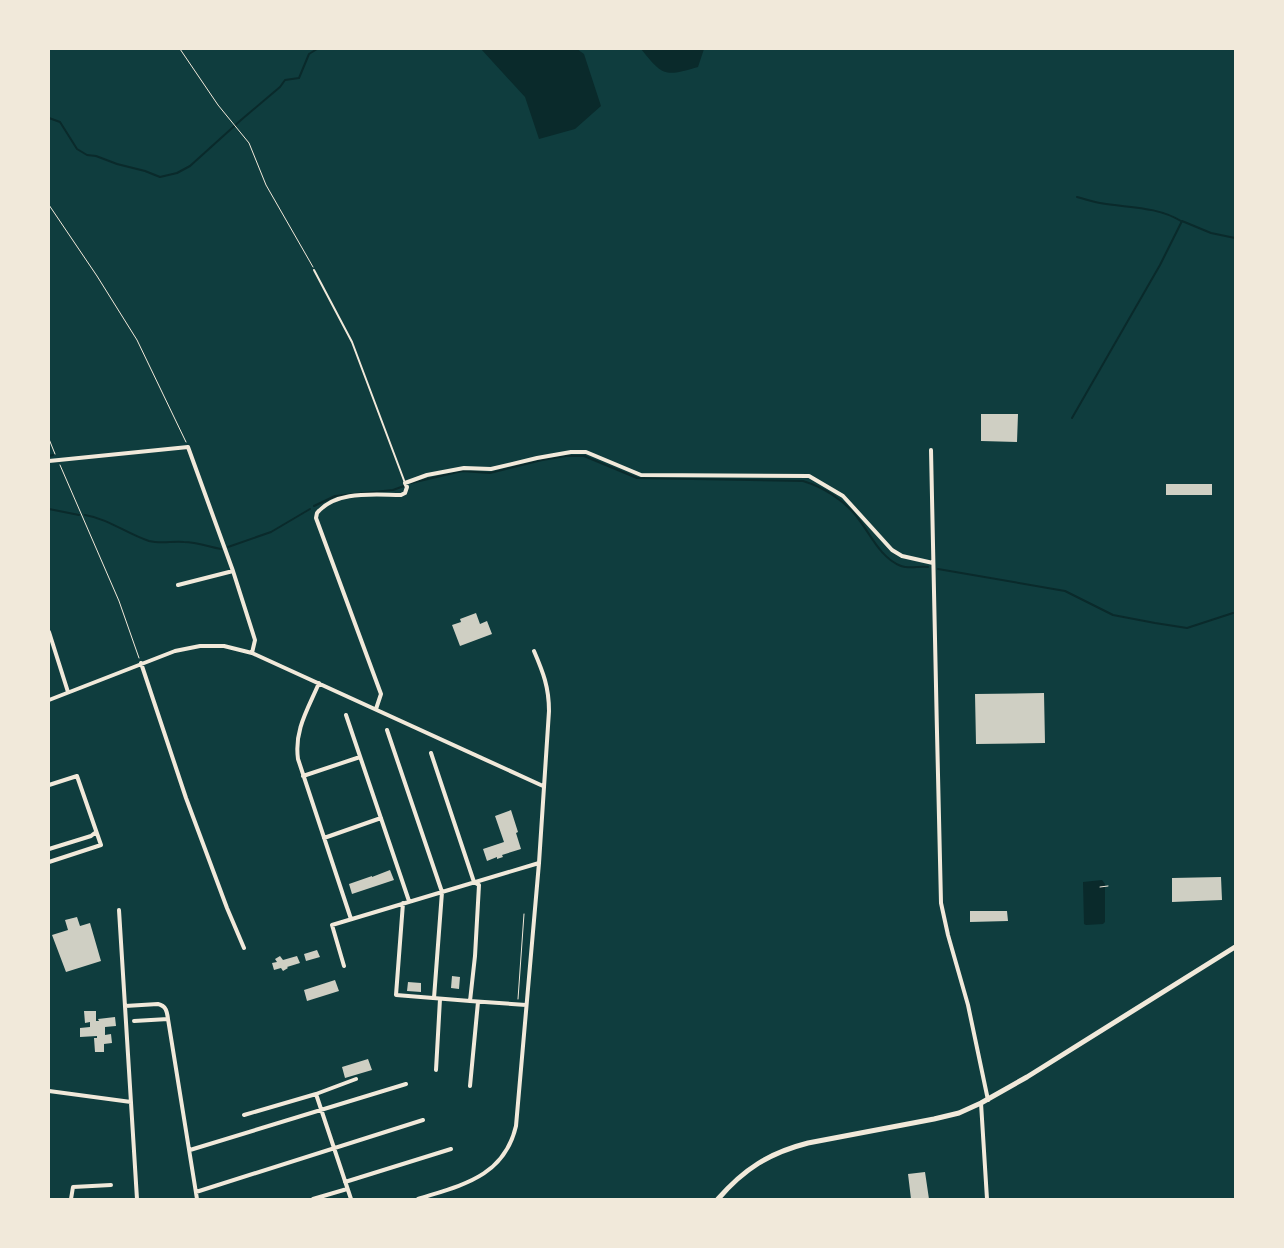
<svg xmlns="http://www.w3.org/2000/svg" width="1284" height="1248" font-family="Ubuntu,sans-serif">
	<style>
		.water { fill: #0a2a2b }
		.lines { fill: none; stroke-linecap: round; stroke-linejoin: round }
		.stream { stroke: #0a2a2b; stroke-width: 2 }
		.building { fill: #cfcfc3 }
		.path { stroke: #f1e9da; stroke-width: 1 }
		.service { stroke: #f1e9da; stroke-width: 2 }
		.minor { stroke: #f1e9da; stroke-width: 4 }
		.secondary { stroke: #f1e9da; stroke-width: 5 }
	</style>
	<rect width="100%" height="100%" fill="#0f3d3e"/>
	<path class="water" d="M481 49H577L584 54 601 106 575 129 539 139 525 97Z
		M641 49H704L698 67C664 77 663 76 641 49Z
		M1102 880 1105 884V922L1103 924 1086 925 1084 924 1083 882Z"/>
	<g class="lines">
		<path class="stream" d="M49 118 60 122 77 149 87 155 96 156 117 164 145 171 160 177 177 173 190 166 241 120 280 87 285 80 299 78 309 54 317 49
			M1077 197C1085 199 1093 202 1100 203 1128 208 1156 206 1181 221
			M1072 418 1160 265 1182 221 1211 233 1235 238
			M49 456 53 455
			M411 483 462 471 490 473 542 460 566 456H584L637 478 803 481C823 487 844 500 857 517 870 533 880 558 901 566 909 569 919 566 928 567
			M314 506 335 496 393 490 404 486
			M49 509 79 515
			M85 515C109 519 127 534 149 541 161 544 172 541 184 542 197 542 209 547 221 549
			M228 547 271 532 310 509
			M938 569 1065 591 1113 615 1155 623 1187 628 1233 613"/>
	</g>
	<path class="building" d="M981 414H1018L1017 442 981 441Z
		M1166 484H1212V495H1166Z
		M476 613 480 624 487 621 492 634 460 646 452 625 461 622 460 619Z
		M1044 693 1045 743 976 744 975 694Z
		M511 810 518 832 516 833 521 849 502 855 503 857 497 859V857L487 861 483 849 504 842 495 816Z
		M390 870 394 880 352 894 349 884 372 876V877Z
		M1221 877 1222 900 1172 902V878Z
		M970 911H1007L1008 921 970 922Z
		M77 917 80 926 90 923 101 961 66 972 52 935 68 930 65 920Z
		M317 950 320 957 306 961 304 954Z
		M280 956 283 960 297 956 300 963 287 967 288 968 283 971 281 968 274 970 272 963 277 962 275 959Z
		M452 976 460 977 459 989 451 988Z
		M335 980 339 991 307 1001 304 990Z
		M408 982 421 983V992L407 991Z
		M84 1011H96V1021H99L98 1019 115 1017 116 1026 105 1027V1035L111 1034 112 1043 104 1044V1052H95L94 1038H97V1036L80 1037V1028L90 1027V1022L85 1023Z
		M368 1059 372 1070 345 1078 342 1067Z
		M925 1172 929 1199H911L908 1174Z"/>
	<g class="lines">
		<path class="path" d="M180 49 218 105 249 143 266 185 313 267
			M49 205 97 276 137 340 186 442
			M49 439 55 454
			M60 465 119 601 139 658
			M1100 887 1108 886
			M518 999 524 914"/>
		<path class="service" d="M314 270 352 342 405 483"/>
		<path class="minor" d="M931 450C933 601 938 752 941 903L948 935 968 1005 988 1100
			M49 461 188 447 233 571 255 640 252 653
			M178 585 233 571
			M49 632 68 692
			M141 663 186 798 227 908 244 948
			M319 683C308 709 294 730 298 759L351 919
			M49 700 175 651 200 646H224L252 653 543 786
			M376 709 381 694 316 518 317 513C336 490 374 495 401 495L405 493 407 487 405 483 427 475 464 468 491 469 537 458 571 452H586L641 475 809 476 843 496 892 550 902 556 933 563
			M346 715 409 901
			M387 730 442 892 434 998
			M431 753 474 882 479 885 475 956 470 1001 526 1005
			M303 776 360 757
			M49 785 77 776 101 845 49 862
			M324 838 381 818
			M49 849 91 836 96 832
			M403 903 396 995 470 1001
			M119 910 137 1199
			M344 966 332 925 539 863
			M125 1006 158 1004C166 1006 167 1011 168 1019L134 1021
			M168 1019 197 1199
			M436 1070 440 999
			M470 1086 478 1002
			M49 1091 131 1102
			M316 1094 351 1199
			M981 1103 987 1199
			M244 1115 316 1094 356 1079
			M190 1150 406 1084
			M345 1182 451 1149
			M196 1192 423 1120
			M71 1199 73 1187 111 1185
			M313 1199 347 1189
			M418 1199C462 1185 504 1177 516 1126L539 863 549 711C549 687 543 672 534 651"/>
		<path class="secondary" d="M718 1199C744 1169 769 1153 808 1143L934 1119 959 1113 981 1103 1027 1077 1235 947"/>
	</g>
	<rect width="1284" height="1248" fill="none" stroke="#f1e9da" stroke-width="100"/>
</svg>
